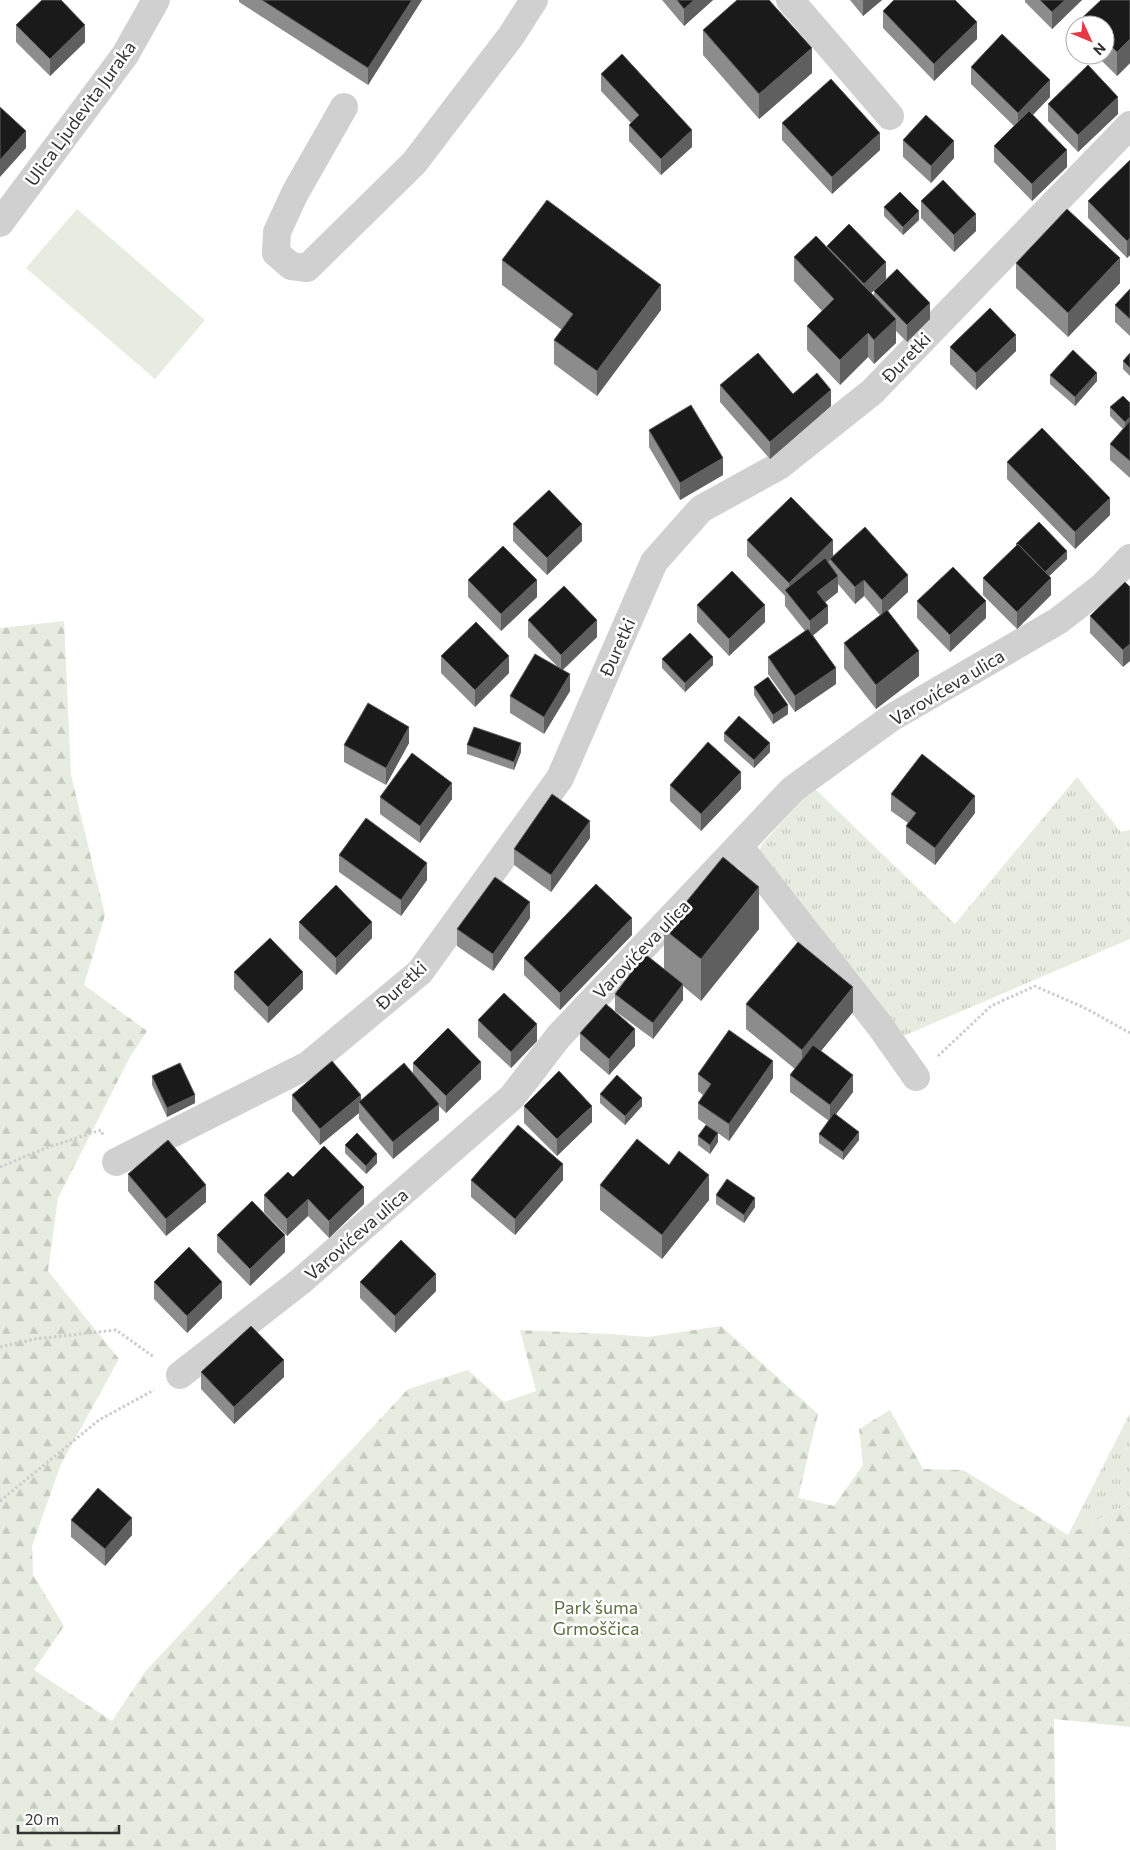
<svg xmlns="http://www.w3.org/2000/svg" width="1130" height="1850" font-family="Commissioner,sans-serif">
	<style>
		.grass { fill: url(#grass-tufts) }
		.forest { fill: url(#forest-firs) }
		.garden { fill: #e6ecdf }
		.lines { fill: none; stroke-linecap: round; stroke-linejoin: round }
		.path { stroke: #cdcdcd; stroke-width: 3; stroke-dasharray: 2.5 2.5; stroke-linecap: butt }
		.minor { stroke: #d0d0d0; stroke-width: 28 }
		.wall { fill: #8c8c8c }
		.shaded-wall { fill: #5f5f5f }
		.building { fill: #1a1a1a; stroke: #5f5f5f }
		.labels { text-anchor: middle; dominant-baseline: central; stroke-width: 5; stroke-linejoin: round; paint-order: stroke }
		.street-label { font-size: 18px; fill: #333; stroke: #fff }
		.park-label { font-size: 18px; fill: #56703f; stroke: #fff }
	</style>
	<defs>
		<pattern id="grass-tufts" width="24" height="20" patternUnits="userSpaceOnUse" patternTransform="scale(1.25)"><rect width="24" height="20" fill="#e6ecdf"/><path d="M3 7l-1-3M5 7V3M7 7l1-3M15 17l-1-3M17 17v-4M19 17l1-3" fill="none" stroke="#c6cbc0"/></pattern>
		<pattern id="forest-firs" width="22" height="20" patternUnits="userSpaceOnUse" patternTransform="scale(1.25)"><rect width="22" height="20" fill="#e6ecdf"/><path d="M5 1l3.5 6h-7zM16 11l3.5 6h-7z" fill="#c6cbc0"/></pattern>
	</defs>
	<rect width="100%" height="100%" fill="#fff"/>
	<path class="grass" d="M1077 777 1121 832 1130 830V939L901 1037 757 857 762 844 813 787 955 924Z
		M1130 1413V1503L1068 1535Z"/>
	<path class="forest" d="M64 621 71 775 105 915 84 985 147 1031 130 1057 58 1198 48 1271 119 1359 61 1464 32 1546 33 1575 64 1626 34 1670 112 1721 144 1673 408 1389 468 1370 504 1402 536 1391 520 1330 610 1334 648 1337 721 1326 818 1414 798 1498 834 1506 863 1465 859 1429 890 1410 923 1469 963 1470 1068 1535 1130 1503V1727L1054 1719 1056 1850H0V628Z"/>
	<path class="garden" d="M77 209 205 320 155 379 26 268Z"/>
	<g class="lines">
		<path class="path" d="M938 1056 991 1006 1035 986 1087 1009 1130 1033
			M0 1167 46 1148 101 1130 103 1135
			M0 1347 35 1339 116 1330 154 1357
			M0 1501 99 1420 154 1390"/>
		<path class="minor" d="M790 0 890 116
			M344 107 295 193 277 232 276 253 291 266 307 268 414 163 511 36 534 0
			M0 223 125 55 156 0
			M739 846 880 1026 916 1077
			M116 1162 308 1065 420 972 560 778 654 562 701 509 779 466 872 392 1130 125
			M180 1375 301 1281 512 1097 559 1036 793 789 891 718 1058 621 1103 586 1130 558"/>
	</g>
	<path class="wall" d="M239 0H422L368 85 239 2Z
		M662 0H713L684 26Z
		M850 0H882L863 16Z
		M1025 0H1082L1052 29 1025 2Z
		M1130 0V63L1117 76 1096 55H1105V25H1083V17Z
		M883 11 977 39 934 81 883 28Z
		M16 25 85 42 50 76 16 42Z
		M703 30 812 73 759 119 703 55Z
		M971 67 1050 97 1033 115 1067 167 1032 201 994 162V146L1014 126 971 84Z
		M601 74 692 147 661 175 629 141V125L631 123 601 91Z
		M1048 104 1118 114 1078 152 1048 121Z
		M782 123 880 150 832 194 782 140Z
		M903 140 954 158 931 183 903 157Z
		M1130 160V255L1127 258 1088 218V201Z
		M921 201 976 231 954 252 921 218Z
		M884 207 919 220 903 235 884 216Z
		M827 246 886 279 871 293 874 295V291L930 319 907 342 896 331V343L874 364 868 357 840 385 807 350V326L822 311 794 281V257L827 247Z
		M502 260 661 310 597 396 554 364V340L562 330 502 285Z
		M1016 263 1120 283 1068 337 1016 288Z
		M1130 289V336L1115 322V305Z
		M950 347 1016 351 976 390 950 364Z
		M1130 353V376L1123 369V361Z
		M1050 375 1097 381 1075 406 1050 384Z
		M720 385 793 394 831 406 770 459 720 402Z
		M1130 403V478L1110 460V444L1123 429 1110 416V407Z
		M649 430 723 475 680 500 649 447Z
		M1007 462 1110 515 1075 549 1007 479Z
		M513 524 582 541 547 575 513 541Z
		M747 540 833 556 908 592 888 611 919 676 876 709 844 668V643L880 615 864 596 855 604 838 584V592L825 602 828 623 813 635 836 684 795 712 768 674V657L805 631 785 606V596L747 556Z
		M1016 544 1067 559 1049 576 1051 595 1017 629 983 595V578L1016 546Z
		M468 580 537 597 501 631 468 597Z
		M1125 582 1123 667 1090 633V616Z
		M917 601 986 618 950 652 917 618Z
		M697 605 765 622 729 656 697 622Z
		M528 620 597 637 563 670 570 691 544 734 510 713V696L557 666 528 637Z
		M441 656 509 673 475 707 441 673Z
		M662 659 713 665 685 692 662 668Z
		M754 687 788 714 773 724 754 695Z
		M724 733 770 752 754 768 724 741Z
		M409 743 386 785 344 762V745Z
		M467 745 521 752 514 770 467 754Z
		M670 785 741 789 701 831 670 801Z
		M891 794 975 813 935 865 906 843V826L908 823 891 811Z
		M380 797 452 799 420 843 380 814Z
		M590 838 551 892 514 865V849Z
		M339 855 427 880 401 916 339 872Z
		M530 918 493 971 457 946V929Z
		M299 922 372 938 336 975 299 939Z
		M664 929H759L701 1001 683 986V1000L653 1039 615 1011V994L664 969Z
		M632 935 560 1010 524 975V958Z
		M234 972 303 989 268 1023 234 989Z
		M746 1004 853 1012 821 1051 853 1092 836 1114 859 1140 843 1160 819 1143V1134L829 1121 790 1092V1075L795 1069 746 1029Z
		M478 1020 537 1041 511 1068 478 1037Z
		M580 1033 635 1046 609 1075 580 1050Z
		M413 1063 481 1079 446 1113 439 1106V1120L393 1159 359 1119V1113L320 1145 292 1111V1095L361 1101 413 1073Z
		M698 1074 773 1078 729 1141 698 1119V1103L703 1095 698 1091Z
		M152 1076 195 1103 167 1117 152 1085Z
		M600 1094 642 1106 625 1125 600 1103Z
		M524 1106 592 1122 557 1156 524 1123Z
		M698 1136 718 1142 710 1154 698 1145Z
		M345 1145 377 1163 366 1174 345 1153Z
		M128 1174 206 1202 166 1236 128 1191Z
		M293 1177 364 1204 329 1238 308 1216 287 1236 264 1212V1195Z
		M471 1180H563L515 1235 471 1197Z
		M600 1185 709 1200 662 1259 600 1210Z
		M716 1195 755 1207 744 1223 716 1204Z
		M217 1235 285 1252 250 1286 217 1252Z
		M154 1282 222 1298 187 1333 154 1299Z
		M360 1282 436 1291 395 1333 360 1298Z
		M201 1372 284 1377 234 1424 201 1389Z
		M71 1520 132 1535 105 1566 71 1537Z"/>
	<path class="shaded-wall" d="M412 0H422L368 85V68Z
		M694 0H713L684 26V9Z
		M863 0H882L863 16Z
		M1065 0H1082L1052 29V12Z
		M977 22V39L934 81V64Z
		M85 25V42L50 76V59Z
		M1130 39V63L1117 76V52Z
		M812 48V73L759 119V94Z
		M1050 80V97L1018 130V113Z
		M1118 97V114L1078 152V135Z
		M692 130V147L661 175V159Z
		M26 131V148L0 177V160Z
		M880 133V150L832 194V177Z
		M954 141V158L931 183V166Z
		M1067 150V167L1032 201V184Z
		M919 211V220L903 235V227Z
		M976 214V231L954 252V235Z
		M1130 238V255L1127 258V241Z
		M1120 258V283L1068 337V313Z
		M886 262V279L864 300V284Z
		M661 285V310L597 396V371Z
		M930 303V319L907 342V325Z
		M896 319V343L874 364V340Z
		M868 333V357L840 385V360Z
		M1016 335V351L976 390V373Z
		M1097 373V381L1075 406V397Z
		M831 390V406L770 459V442Z
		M1130 417V426L1125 431V422Z
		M723 458V475L680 500V483Z
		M1110 498V515L1075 549V532Z
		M582 524V541L547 575V558Z
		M833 540V557L791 597 789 594V583Z
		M1067 551V559L1044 581V573Z
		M908 575V592L882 616V600Z
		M838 576V592L817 609V592Z
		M1051 578V595L1017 629V612Z
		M537 580V597L501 631V614Z
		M864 580V596L855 604V587Z
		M986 601V618L950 652V635Z
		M765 605V622L729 656V639Z
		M828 606V623L810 638V621Z
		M597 620V637L561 671V655Z
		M1130 644V661L1123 667V650Z
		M919 651V676L876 709V685Z
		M509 656V673L475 707V690Z
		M713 657V665L685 692V683Z
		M836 668V684L795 712V696Z
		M570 674V691L544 734V717Z
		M788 705V714L773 724V715Z
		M409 727V743L386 785V768Z
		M521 743V752L514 770V762Z
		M770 743V752L754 768V760Z
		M741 772V789L701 831V814Z
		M452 783V799L420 843V826Z
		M975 796V813L935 865V848Z
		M590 821V838L551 892V875Z
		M427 863V880L401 916V900Z
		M759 887V929L701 1001V959Z
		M530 902V918L493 971V954Z
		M632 918V935L560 1010V993Z
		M372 922V938L336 975V958Z
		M303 972V989L268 1023V1007Z
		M683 984V1000L653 1039V1023Z
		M853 987V1012L802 1074V1050Z
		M537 1024V1041L511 1068V1052Z
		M635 1029V1046L609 1075V1059Z
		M773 1061V1078L729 1141V1124Z
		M481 1062V1079L446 1113V1096Z
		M853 1075V1092L830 1122V1105Z
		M195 1095V1103L167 1117V1108Z
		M361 1095V1104L359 1102V1113L320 1145V1129Z
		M642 1098V1106L625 1125V1116Z
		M439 1104V1120L393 1159V1142Z
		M592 1106V1122L557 1156V1139Z
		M859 1132V1140L843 1160V1152Z
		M718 1133V1142L710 1154V1145Z
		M377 1154V1163L366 1174V1166Z
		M563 1164V1180L515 1235V1219Z
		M709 1175V1200L662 1259V1235Z
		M206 1185V1202L166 1236V1219Z
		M364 1187V1204L329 1238V1221Z
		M755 1198V1207L744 1223V1215Z
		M308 1199V1216L287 1236V1219Z
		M285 1235V1252L250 1286V1269Z
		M436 1274V1291L395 1333V1316Z
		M222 1282V1298L187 1333V1316Z
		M284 1360V1377L234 1424V1407Z
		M132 1518V1535L105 1566V1549Z"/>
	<path class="building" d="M42 0H61L85 25 50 59 16 25Z
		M262 0H412L368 68Z
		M677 0H694L684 9Z
		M737 0H769L812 48 759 94 703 30Z
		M894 0H955L977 22 934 64 883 11Z
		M1040 0H1065L1052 12Z
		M1101 0H1130V39L1117 52 1105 40V25H1091L1083 17Z
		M1002 34 1050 80 1018 113 971 67Z
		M622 54 692 130 661 159 629 125 639 115 601 74Z
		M1088 65 1118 97 1078 135 1048 104Z
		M831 79 880 133 832 177 782 123Z
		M0 107 26 131 0 160Z
		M1029 111 1067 150 1032 184 994 146Z
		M926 115 954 141 931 166 903 140Z
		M1130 160V238L1127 241 1088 201Z
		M943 180 976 214 954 235 921 201Z
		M900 192 919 211 903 227 884 207Z
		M547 200 661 285 597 371 554 340 573 314 502 260Z
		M1067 209 1120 258 1068 313 1016 263Z
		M849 224 886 262 864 284 827 246Z
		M816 236 896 319 874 340 868 333 840 360 807 326 834 299 794 257Z
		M897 269 930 303 907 325 874 291Z
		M1130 289V319L1115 305Z
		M990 308 1016 335 976 373 950 347Z
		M1073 350 1097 373 1075 397 1050 375Z
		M758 353 793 394 817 373 831 390 770 442 720 385Z
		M1130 353V368L1123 361Z
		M1123 396 1130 403V417L1125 422 1110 407Z
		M691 405 723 458 680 483 649 430Z
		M1130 421V461L1110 444Z
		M1042 428 1110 498 1075 532 1007 462Z
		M549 490 582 524 547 558 513 524Z
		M791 497 833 540 789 583 747 540Z
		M1039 522 1067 551 1045 572 1018 544 1017 545 1016 544Z
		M865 527 908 575 882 600 864 580 855 587 830 559Z
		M1018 544 1051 578 1017 612 983 578Z
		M503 546 537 580 501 614 468 580Z
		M825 558 838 576 817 592 828 606 810 621 785 590Z
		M953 567 986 601 950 635 917 601Z
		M732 571 765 605 729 639 697 605Z
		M1125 582 1130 587V644L1123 650 1090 616Z
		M564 586 597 620 561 655 528 620Z
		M887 610 919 651 876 685 844 643Z
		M476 622 509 656 475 690 441 656Z
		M808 629 836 668 795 696 768 657Z
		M690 633 713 657 685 683 662 659Z
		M535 654 570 674 544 717 510 696Z
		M768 677 788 705 773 715 754 687Z
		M368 703 409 727 386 768 344 745Z
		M739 716 770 743 754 760 724 733Z
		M474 727 521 743 514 762 467 745Z
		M708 742 741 772 701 814 670 785Z
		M412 753 452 783 420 826 380 797Z
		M922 754 975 796 935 848 906 826 916 813 891 794Z
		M552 794 590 821 551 875 514 849Z
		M366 818 427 863 401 900 339 855Z
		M723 857 759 887 701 959 664 929Z
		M495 877 530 902 493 954 457 929Z
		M596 884 632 918 560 993 524 958Z
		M336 885 372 922 336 958 299 922Z
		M270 938 303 972 268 1007 234 972Z
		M798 942 853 987 802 1050 746 1004Z
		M645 954 683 984 653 1023 615 994Z
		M504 993 537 1024 511 1052 478 1020Z
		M606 1004 635 1029 609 1059 580 1033Z
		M448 1028 481 1062 446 1096 413 1063Z
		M729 1030 773 1061 729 1124 698 1103 711 1084 698 1074Z
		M813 1045 853 1075 830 1105 790 1075Z
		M332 1061 361 1095 320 1129 292 1095Z
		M180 1063 195 1095 167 1108 152 1076Z
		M404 1063 439 1104 393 1142 359 1102Z
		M559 1071 592 1106 557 1139 524 1106Z
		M617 1075 642 1098 625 1116 600 1094Z
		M834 1113 859 1132 843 1152 819 1134Z
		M518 1125 563 1164 515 1219 471 1180Z
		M706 1125 718 1133 710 1145 698 1136Z
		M357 1133 377 1154 366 1166 345 1145Z
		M637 1139 669 1165 679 1151 709 1175 662 1235 600 1185Z
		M168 1140 206 1185 166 1219 128 1174Z
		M324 1146 364 1187 329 1221 308 1199 287 1219 264 1195 288 1172 293 1177Z
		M727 1179 755 1198 744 1215 716 1195Z
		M252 1201 285 1235 250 1269 217 1235Z
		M401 1240 436 1274 395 1316 360 1282Z
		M189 1247 222 1282 187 1316 154 1282Z
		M251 1326 284 1360 234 1407 201 1372Z
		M98 1488 132 1518 105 1549 71 1520Z"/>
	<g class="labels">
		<g class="street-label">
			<text transform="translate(80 113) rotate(-54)">Ulica Ljudevita Juraka</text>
			<text transform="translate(906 357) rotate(-46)">Đuretki</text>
			<text transform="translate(617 647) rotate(-66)">Đuretki</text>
			<text transform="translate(947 687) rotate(-31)">Varovićeva ulica</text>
			<text transform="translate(641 949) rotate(-46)">Varovićeva ulica</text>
			<text transform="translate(401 985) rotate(-43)">Đuretki</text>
			<text transform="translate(356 1234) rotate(-41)">Varovićeva ulica</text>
		</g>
		<g class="park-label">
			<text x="596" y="1607">Park šuma<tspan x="596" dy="21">Grmoščica</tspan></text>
		</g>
	</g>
	<g transform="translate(1090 40) rotate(134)"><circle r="24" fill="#ffffff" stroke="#adadad"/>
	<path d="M0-4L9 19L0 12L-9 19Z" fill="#e63946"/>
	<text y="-8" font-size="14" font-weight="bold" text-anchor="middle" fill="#333333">N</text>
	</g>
	<path d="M18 1825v8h101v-8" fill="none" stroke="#333333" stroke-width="2.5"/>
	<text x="25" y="1825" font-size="15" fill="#333333" stroke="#ffffff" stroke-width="4" paint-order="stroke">20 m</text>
</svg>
